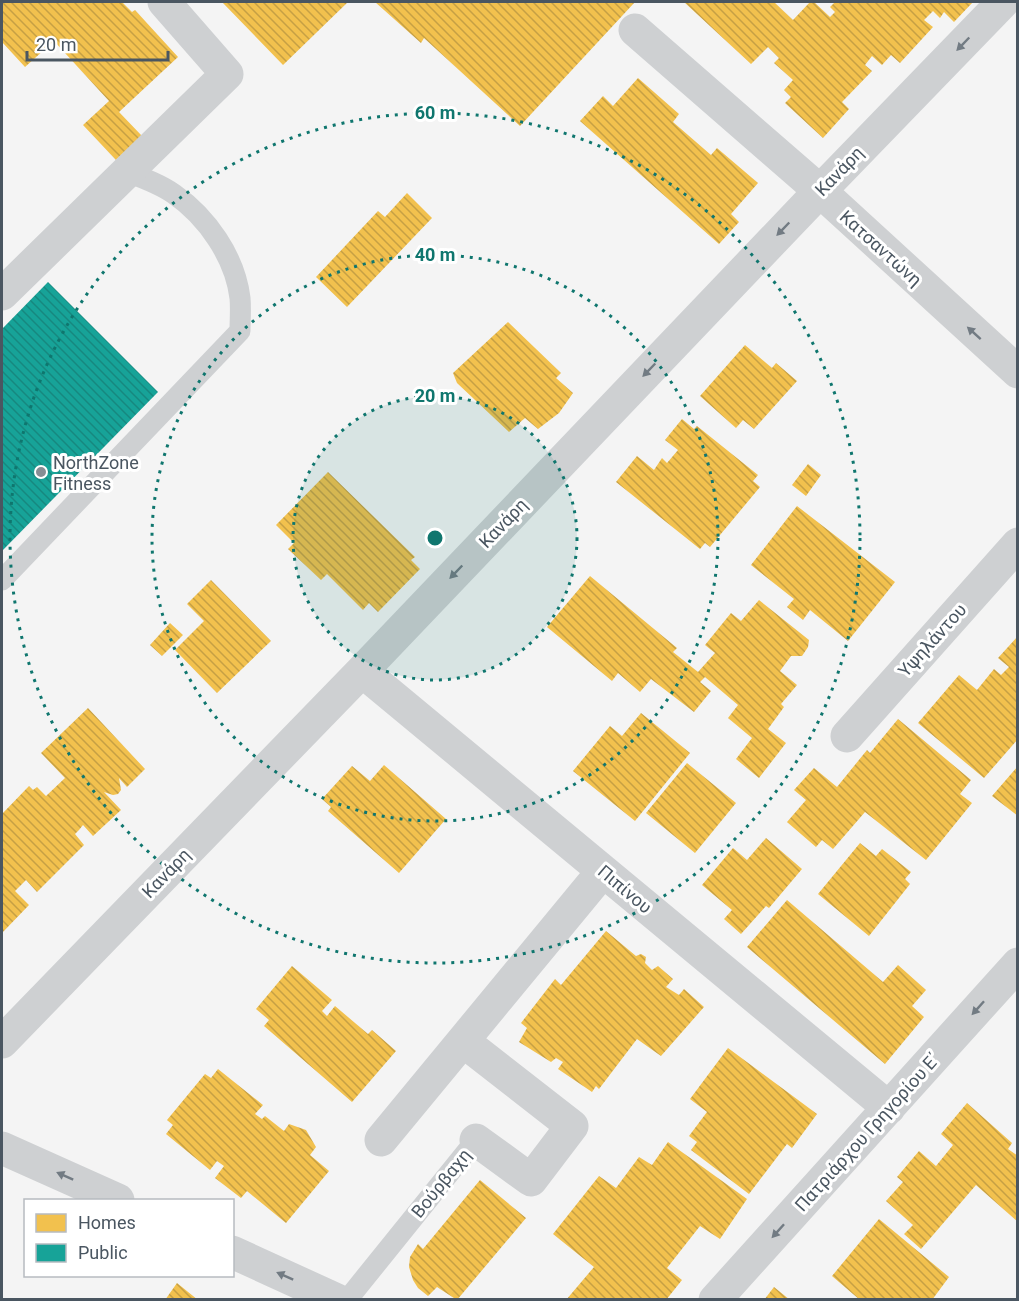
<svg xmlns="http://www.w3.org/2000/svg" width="1019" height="1301" font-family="Roboto,sans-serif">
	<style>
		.homes { fill: url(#homes-back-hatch) }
		.public { fill: url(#public-back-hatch) }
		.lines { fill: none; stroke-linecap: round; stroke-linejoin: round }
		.service { stroke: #ced0d2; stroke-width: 21 }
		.minor { stroke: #ced0d2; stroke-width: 33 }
		.oneway { fill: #727b83 }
		.ring { fill: none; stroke: #0f766e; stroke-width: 3; stroke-dasharray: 3 6 }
		.poi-dot { fill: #868d94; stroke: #fff; stroke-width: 2 }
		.labels { text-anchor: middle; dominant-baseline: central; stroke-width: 6; stroke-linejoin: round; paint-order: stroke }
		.street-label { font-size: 18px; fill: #4a5661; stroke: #fff }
		.poi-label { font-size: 18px; fill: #4a5661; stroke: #fff; text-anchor: start }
		.centre { fill: #0f766e; stroke: #fff; stroke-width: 3 }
		.ring-label { font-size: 18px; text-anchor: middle; font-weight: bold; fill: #0f766e; stroke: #fff; stroke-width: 6; stroke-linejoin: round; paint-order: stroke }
	</style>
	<defs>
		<pattern id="homes-back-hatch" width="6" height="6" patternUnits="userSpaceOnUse" patternTransform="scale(1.5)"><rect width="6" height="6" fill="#f2c14e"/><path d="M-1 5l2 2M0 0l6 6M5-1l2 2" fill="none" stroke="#c6a044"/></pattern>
		<pattern id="public-back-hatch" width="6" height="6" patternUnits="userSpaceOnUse" patternTransform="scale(1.5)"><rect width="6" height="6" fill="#17a398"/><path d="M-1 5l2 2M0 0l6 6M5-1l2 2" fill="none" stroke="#17887f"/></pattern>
	</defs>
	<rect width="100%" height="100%" fill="#f4f4f4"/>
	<path class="homes" d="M2 2H122L132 12 135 10 178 57 119 112 142 136 116 160 83 125 109 101 54 41 25 67 2 42Z
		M222 2H348L283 65Z
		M375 2H635L520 126 424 38 421 43Z
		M684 2H774L793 20 810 2H814L830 17 835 12 830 7 835 2H973L954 22 944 12 940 18 933 11 924 20 933 27 900 63 891 55 882 65 872 56 865 65 872 71 842 102 849 109 823 138 785 103 791 97 784 90 793 80 774 63 779 58 768 47 751 64Z
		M638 78 679 114 673 122 711 155 717 148 758 183 731 214 739 222 719 244 580 121 603 96 613 106Z
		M407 193 432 218 347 307 316 277 378 211 385 217Z
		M508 322 561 373 556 378 573 393 559 413 538 429 525 418 509 432 457 383 453 373Z
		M745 345 772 368 776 363 797 381 754 429 743 420 736 428 700 396Z
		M682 419 694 429 697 426 758 475 753 481 760 487 710 547 705 543 700 549 616 482 637 456 654 470 662 458 667 463 678 450 665 440Z
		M808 464 821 475 806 496 792 485Z
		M328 472 415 557 411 560 420 569 378 612 369 603 363 610 327 574 321 580 288 549 294 543 276 525Z
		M797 506 895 582 848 641 810 610 803 620 787 607 794 599 751 565Z
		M590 576 677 648 673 652 698 672 715 653 705 645 731 613 741 621 759 600 809 640 808 647 802 656H791L780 671 797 685 781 704 784 707 768 729 786 743 759 778 736 759 752 738 728 718 738 705 705 677 700 682 711 691 694 712 651 679 640 692 618 673 612 681 547 627Z
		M211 580 271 641 217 693 175 650 204 621 187 604Z
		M170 623 183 635 162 656 150 645Z
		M1018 636V739L984 778 918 723 959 675 977 690 994 669 1001 675 1009 667 998 658Z
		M88 708 145 769 127 787 119 778 121 790 118 794 113 795 104 792 121 810 93 836 83 825 79 830 75 834 84 845 37 892 26 880 15 891 29 905 2 933V814L29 786 33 790 37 787 46 796 65 778 41 753Z
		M641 713 690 753 635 821 573 771 610 726 622 736Z
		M898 719 971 780 960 794 972 803 926 860 865 812 833 849 822 840 816 847 787 822 806 800 794 790 814 768 837 787 867 750 870 753Z
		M687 763 736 803 695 853 646 813Z
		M384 765 446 819 399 873 328 811 331 807 322 799 352 766 370 781Z
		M1018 766V816L992 796Z
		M766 838 802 869 769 908 766 906 741 934 724 919 732 910 702 885 733 848 747 860Z
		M860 843 876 856 882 849 911 872 905 879 910 884 869 936 818 894Z
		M787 900 883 982 898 965 926 990 912 1006 924 1017 885 1064 747 947Z
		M606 931 636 956 641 954 646 957 645 963 652 970 658 966 673 979 666 987 679 995 684 989 704 1007 661 1056 637 1039 599 1089 596 1086 592 1092 558 1069 563 1062 556 1058 551 1062 519 1042 527 1028 521 1023 555 979 561 985Z
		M292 966 332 1000 322 1011 327 1016 335 1006 368 1034 372 1030 396 1051 352 1102 264 1026 269 1020 256 1009Z
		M728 1048 817 1114 792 1148 787 1144 749 1194 691 1150 697 1142 689 1136 707 1112 690 1099Z
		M218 1069 263 1105 255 1114 262 1119 265 1116 284 1131 289 1124 306 1130 316 1147 310 1155 329 1171 286 1223 247 1191 241 1198 215 1178 224 1166 217 1161 210 1170 166 1134 173 1125 167 1120 205 1074 211 1078Z
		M967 1103 1012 1143 1008 1149 1018 1156V1222L976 1185 921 1249 904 1234 913 1225 886 1201 903 1182 897 1177 919 1151 936 1166 953 1145 941 1134Z
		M668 1142 747 1199 720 1239 700 1226 667 1268 682 1280 666 1300H566L594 1267 553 1234 599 1176 616 1188 639 1157 652 1165Z
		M480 1180 526 1218 457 1300 437 1287 428 1296 418 1288 413 1280 409 1267 410 1257 418 1244 423 1249Z
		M879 1219 949 1277 932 1300H860L832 1276Z
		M177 1283 198 1300H165Z
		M774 1287 790 1300H764Z"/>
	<path class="public" d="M48 282 158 392 2 551V329Z"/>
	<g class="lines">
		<path class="service" d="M2 580 240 331C240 320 241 309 240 298 235 257 207 217 174 194 160 184 143 178 127 172
			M347 1300 476 1140"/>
		<path class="minor" d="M635 30 820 191 1018 372
			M2 294 227 74 164 2
			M362 671 889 1108
			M847 736 1018 544
			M463 1041 572 1126 531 1180 476 1140
			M2 1042 362 671 820 191 1003 2
			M381 1140 603 871
			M2 1148 118 1200
			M232 1252 337 1300
			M715 1300 1018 964"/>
	</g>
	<defs><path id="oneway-solid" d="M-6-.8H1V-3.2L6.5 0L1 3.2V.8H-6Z" transform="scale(1.5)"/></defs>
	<g class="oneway">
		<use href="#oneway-solid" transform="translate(963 44) rotate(134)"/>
		<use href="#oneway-solid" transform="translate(783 229) rotate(134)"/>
		<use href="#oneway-solid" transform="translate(974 333) rotate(-138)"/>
		<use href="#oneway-solid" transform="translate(649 370) rotate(134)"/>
		<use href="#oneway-solid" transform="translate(456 572) rotate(134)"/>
		<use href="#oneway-solid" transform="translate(978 1008) rotate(132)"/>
		<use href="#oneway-solid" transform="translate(65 1176) rotate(-156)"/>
		<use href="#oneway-solid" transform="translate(778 1231) rotate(132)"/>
		<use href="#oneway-solid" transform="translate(285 1276) rotate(-156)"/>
	</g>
	<circle cx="435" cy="538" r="142" fill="#0f766e" fill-opacity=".12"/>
	<g class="ring">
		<circle cx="435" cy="538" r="142"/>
		<circle cx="435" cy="538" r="283"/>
		<circle cx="435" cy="538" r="425"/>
	</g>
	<circle class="poi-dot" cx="41" cy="472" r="6"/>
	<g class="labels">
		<g class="street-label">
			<text transform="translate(839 171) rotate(-46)">Κανάρη</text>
			<text transform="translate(881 248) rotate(42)">Κατσαντώνη</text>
			<text transform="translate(503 523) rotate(-46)">Κανάρη</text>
			<text transform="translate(932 640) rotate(-48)">Υψηλάντου</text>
			<text transform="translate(166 873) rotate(-46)">Κανάρη</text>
			<text transform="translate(625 889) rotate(40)">Πιπίνου</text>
			<text transform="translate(867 1132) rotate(-48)">Πατριάρχου Γρηγορίου Ε΄</text>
			<text transform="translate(441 1183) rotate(-51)">Βούρβαχη</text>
		</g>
		<g class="poi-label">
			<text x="53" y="462">NorthZone<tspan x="53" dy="21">Fitness</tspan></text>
		</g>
	</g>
	<circle cx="435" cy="538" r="9" class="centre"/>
	<g class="ring-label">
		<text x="435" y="119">60 m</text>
		<text x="435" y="261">40 m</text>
		<text x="435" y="402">20 m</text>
	</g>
	<rect width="1019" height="1301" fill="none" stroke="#4a5661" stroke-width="6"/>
	<rect x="24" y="1199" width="210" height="78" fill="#ffffff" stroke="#b7bbc0" stroke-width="1.5"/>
	<rect x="36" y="1214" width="30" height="18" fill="#f2c14e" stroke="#b7bbc0" stroke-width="1.5"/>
	<text x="78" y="1229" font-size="18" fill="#4a5661">Homes</text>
	<rect x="36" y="1244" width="30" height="18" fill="#17a398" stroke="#b7bbc0" stroke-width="1.5"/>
	<text x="78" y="1259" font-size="18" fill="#4a5661">Public</text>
	<path d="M27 51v9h141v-9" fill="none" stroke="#4a5661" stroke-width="3"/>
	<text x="36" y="51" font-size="18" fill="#4a5661" stroke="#ffffff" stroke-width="4.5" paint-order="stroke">20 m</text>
</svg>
